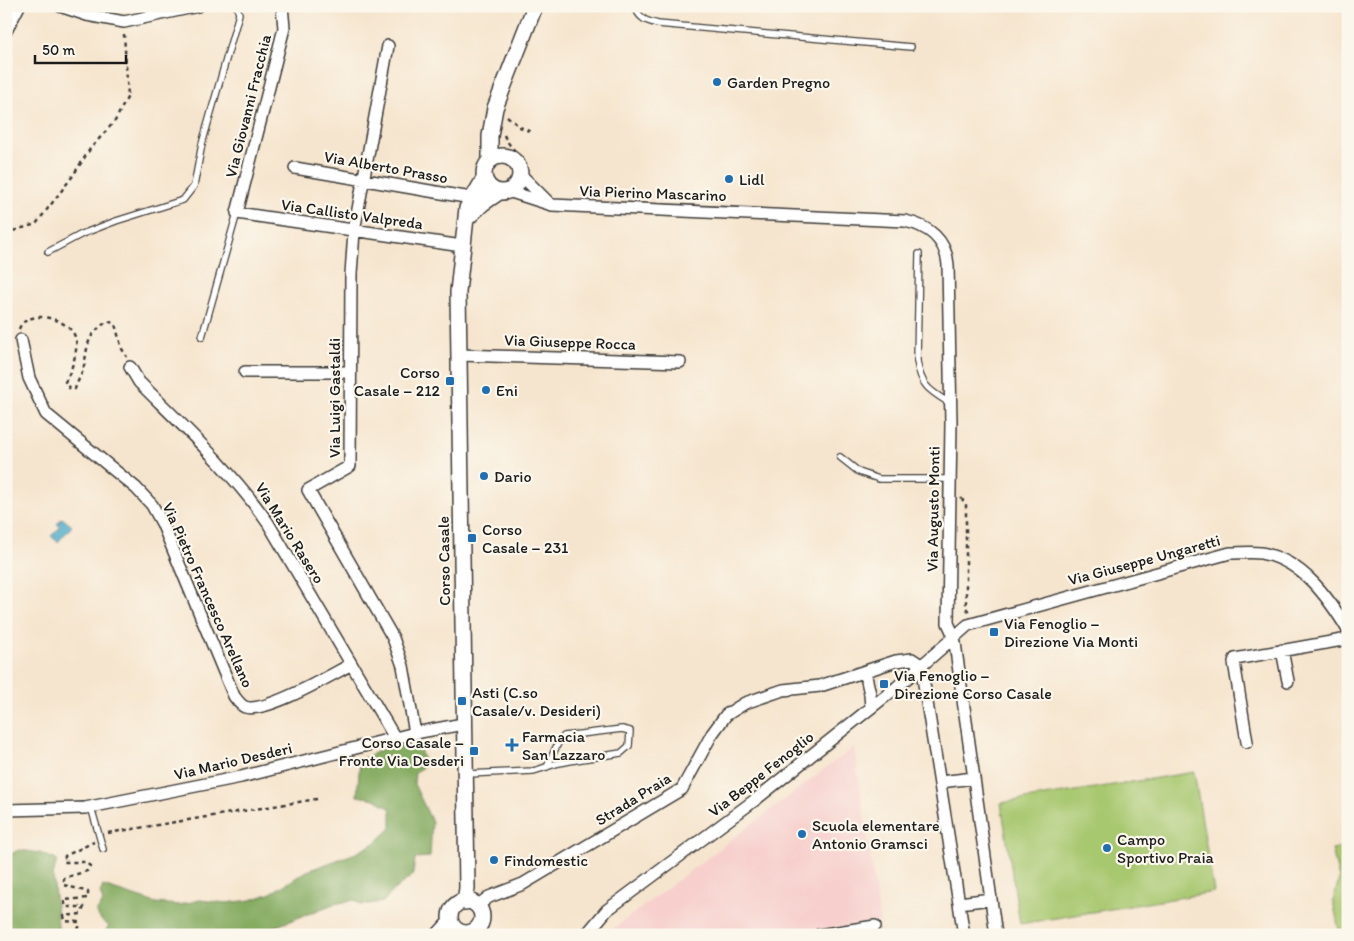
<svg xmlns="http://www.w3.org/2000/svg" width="1354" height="941" font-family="Itim,sans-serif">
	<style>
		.built { fill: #f7d0cd }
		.green { fill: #a8c870; stroke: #627246 }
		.forest { fill: #86ac62; stroke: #51643f }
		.water { fill: #48a9c8; stroke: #326272 }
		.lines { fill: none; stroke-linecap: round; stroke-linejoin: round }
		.lane-casing { stroke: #3d3a37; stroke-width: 8 }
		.street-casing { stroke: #3d3a37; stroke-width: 14 }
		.secondary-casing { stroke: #3d3a37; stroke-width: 18 }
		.path { stroke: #3d3a37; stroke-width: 2.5; stroke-dasharray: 4 4; stroke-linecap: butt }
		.lane { stroke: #fff; stroke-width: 5.5 }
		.street { stroke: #fff; stroke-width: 11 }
		.secondary { stroke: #fff; stroke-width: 15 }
		.poi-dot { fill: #1f6fb2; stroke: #fbf7ec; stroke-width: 2 }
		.labels { text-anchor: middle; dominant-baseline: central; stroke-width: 4.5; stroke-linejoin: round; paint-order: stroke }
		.poi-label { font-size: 16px; fill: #1c1c1c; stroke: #fbf7ec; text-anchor: start }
		.street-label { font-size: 16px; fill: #1c1c1c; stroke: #fbf7ec }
	</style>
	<rect width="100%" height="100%" fill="#fbf7ec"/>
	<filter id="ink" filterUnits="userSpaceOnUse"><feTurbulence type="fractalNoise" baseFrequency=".02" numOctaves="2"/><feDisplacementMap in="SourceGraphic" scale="10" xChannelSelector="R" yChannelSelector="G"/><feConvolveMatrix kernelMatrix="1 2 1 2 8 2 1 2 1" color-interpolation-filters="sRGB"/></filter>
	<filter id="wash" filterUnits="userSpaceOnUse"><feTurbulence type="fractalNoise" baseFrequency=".0096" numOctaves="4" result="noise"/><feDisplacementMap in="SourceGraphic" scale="20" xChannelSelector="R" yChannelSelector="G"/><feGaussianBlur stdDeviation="1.12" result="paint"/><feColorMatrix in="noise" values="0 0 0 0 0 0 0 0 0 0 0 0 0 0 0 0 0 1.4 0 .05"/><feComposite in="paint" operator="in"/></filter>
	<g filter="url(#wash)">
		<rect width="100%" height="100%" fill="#f6e5ce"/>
		<path class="built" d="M854 747 880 922 788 935H605Z"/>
		<path class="green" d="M1194 772 1214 892 1020 924 1001 803Z
			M1348 846V935H1340L1333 901 1339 879 1332 849Z"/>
		<path class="forest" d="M403 744 420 749 425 765 415 773 414 784 432 822 430 857 415 858 413 875 394 890 383 902 361 905 355 900 334 904 253 935H103L109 926 101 920 96 912 103 902 100 893 103 886 156 903 179 905 200 900 226 903 251 900 271 893 307 871 356 853 375 843 391 828V809L375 799 357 796 360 760 383 749Z
			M19 850 40 853 57 860 53 876 59 935H6V856Z"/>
		<path class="water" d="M62 518 72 526 58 542 51 536 60 527 57 524Z"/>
	</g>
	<g filter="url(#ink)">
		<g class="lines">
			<defs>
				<path id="lane" d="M635 6C639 19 646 21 658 24L911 47
					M48 252 82 234 116 221 183 200 194 186 202 144 239 14 237 6
					M919 254 917 361C921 387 930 391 951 404
					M202 337 237 213
					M840 457 859 472 879 479H949
					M467 774 533 771C542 769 550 765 559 763 579 759 601 756 621 753L629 746 630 731 622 729 564 736 558 743 547 767
					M91 807 103 849"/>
				<path id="street" d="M60 6 87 15 124 22 198 6
					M282 6 284 28 237 213 462 246
					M6 31 19 6
					M388 46 354 231 351 274 350 466 308 490 393 638 403 666 415 733
					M295 168 471 198
					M520 174 549 203
					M508 191 552 205 905 221C929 226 946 240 948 265L951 423 948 623 954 636 996 935
					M21 340 29 378 46 414 136 488 152 505 162 523 234 696C237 700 240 705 245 707 265 714 331 675 350 665
					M459 355 680 362
					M130 367 139 382C184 427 231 470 268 523L395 738
					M245 372H350
					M1282 650 1288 681
					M865 672 870 694 871 708
					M1247 742 1234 662 1235 659 1348 639
					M940 782 974 778
					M6 810 85 808 241 777 415 733 463 724
					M959 903 991 899
					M477 906 489 897 523 884 682 789 712 734 726 715 745 703 783 690 820 686 896 661 912 659 921 665 964 935
					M586 935 607 910 755 800 897 687 968 625 1230 553C1240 553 1251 552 1261 553 1302 560 1328 597 1348 630
					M819 935 875 926"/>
				<path id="secondary" d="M484 174a18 18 0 1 1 36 0a18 18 0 1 1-36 0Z
					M490 160V136L495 108 535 6
					M466 219 483 203 499 192
					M450 917a16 16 0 1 1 32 0a16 16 0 1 1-32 0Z
					M465 902 467 888 458 292 467 208 484 179
					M439 935 451 922"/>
			</defs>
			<use href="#lane" class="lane-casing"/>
			<use href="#street" class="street-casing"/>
			<use href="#secondary" class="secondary-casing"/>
			<path class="path" d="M507 116 520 127 531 132
				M504 135C509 148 520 153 525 165
				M6 233 36 224 72 177 90 149 115 121 128 96 124 34
				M19 329C27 307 72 318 76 340 78 352 71 372 65 382L70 389H75C77 382 81 376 83 370 89 345 84 337 108 321L115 324 122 349 127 357
				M961 498 966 504V608L970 613
				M108 833 317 799
				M72 935 79 928V922L65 921 64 916 81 914 84 907H66L64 900 88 898V892L64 885V878L87 871 90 866 85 862H64L65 856 94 842"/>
			<use href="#lane" class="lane"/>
			<use href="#street" class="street"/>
			<use href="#secondary" class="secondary"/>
		</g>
	</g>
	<g class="poi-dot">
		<circle cx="717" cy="82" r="5"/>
		<circle cx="729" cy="179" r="5"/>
		<rect x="445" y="376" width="10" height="10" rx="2.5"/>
		<circle cx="486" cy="390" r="5"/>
		<circle cx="484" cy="476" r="5"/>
		<rect x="467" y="533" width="10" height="10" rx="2.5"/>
		<rect x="989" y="627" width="10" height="10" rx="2.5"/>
		<rect x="879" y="679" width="10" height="10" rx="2.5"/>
		<rect x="457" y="696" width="10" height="10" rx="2.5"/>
		<path d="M509.5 737.5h5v5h5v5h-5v5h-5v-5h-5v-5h5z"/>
		<rect x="469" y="746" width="10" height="10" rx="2.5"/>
		<circle cx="802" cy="834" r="5"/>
		<circle cx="1107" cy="848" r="5"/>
		<circle cx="494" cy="860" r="5"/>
	</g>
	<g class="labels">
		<g class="poi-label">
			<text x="727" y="82">Garden Pregno</text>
			<text x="739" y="179">Lidl</text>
			<text x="440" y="372" text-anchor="end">Corso<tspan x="440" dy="18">Casale – 212</tspan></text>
			<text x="496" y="390">Eni</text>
			<text x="494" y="476">Dario</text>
			<text x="482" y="529">Corso<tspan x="482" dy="18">Casale – 231</tspan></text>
			<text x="1004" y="623">Via Fenoglio –<tspan x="1004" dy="18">Direzione Via Monti</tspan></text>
			<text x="894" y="675">Via Fenoglio –<tspan x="894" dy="18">Direzione Corso Casale</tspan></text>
			<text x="472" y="692">Asti (C.so<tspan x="472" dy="18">Casale/v. Desideri)</tspan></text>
			<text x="522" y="736">Farmacia<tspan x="522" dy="18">San Lazzaro</tspan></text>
			<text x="464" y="742" text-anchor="end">Corso Casale –<tspan x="464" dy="18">Fronte Via Desderi</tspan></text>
			<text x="812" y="825">Scuola elementare<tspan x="812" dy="18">Antonio Gramsci</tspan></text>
			<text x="1117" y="839">Campo<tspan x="1117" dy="18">Sportivo Praia</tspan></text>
			<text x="504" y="860">Findomestic</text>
		</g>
		<g class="street-label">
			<text transform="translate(248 106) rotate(-76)">Via Giovanni Fracchia</text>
			<text transform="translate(386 167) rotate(10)">Via Alberto Prasso</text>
			<text transform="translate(653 193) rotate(2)">Via Pierino Mascarino</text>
			<text transform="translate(352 214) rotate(8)">Via Callisto Valpreda</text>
			<text transform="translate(570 342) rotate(2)">Via Giuseppe Rocca</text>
			<text transform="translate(334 398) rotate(-90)">Via Luigi Gastaldi</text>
			<text transform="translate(933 509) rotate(-89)">Via Augusto Monti</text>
			<text transform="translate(290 533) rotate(58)">Via Mario Rasero</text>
			<text transform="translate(1144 560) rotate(-15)">Via Giuseppe Ungaretti</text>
			<text transform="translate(444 561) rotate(-91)">Corso Casale</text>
			<text transform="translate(208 595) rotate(66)">Via Pietro Francesco Arellano</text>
			<text transform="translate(233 761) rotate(-13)">Via Mario Desderi</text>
			<text transform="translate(761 774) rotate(-38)">Via Beppe Fenoglio</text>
			<text transform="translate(633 799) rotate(-32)">Strada Praia</text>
		</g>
	</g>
	<rect width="1354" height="941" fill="none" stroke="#fbf7ec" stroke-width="25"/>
	<path d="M35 55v8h91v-8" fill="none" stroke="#1c1c1c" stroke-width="2.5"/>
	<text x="42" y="55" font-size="15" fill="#1c1c1c" stroke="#fbf7ec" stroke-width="4" paint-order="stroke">50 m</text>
</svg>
